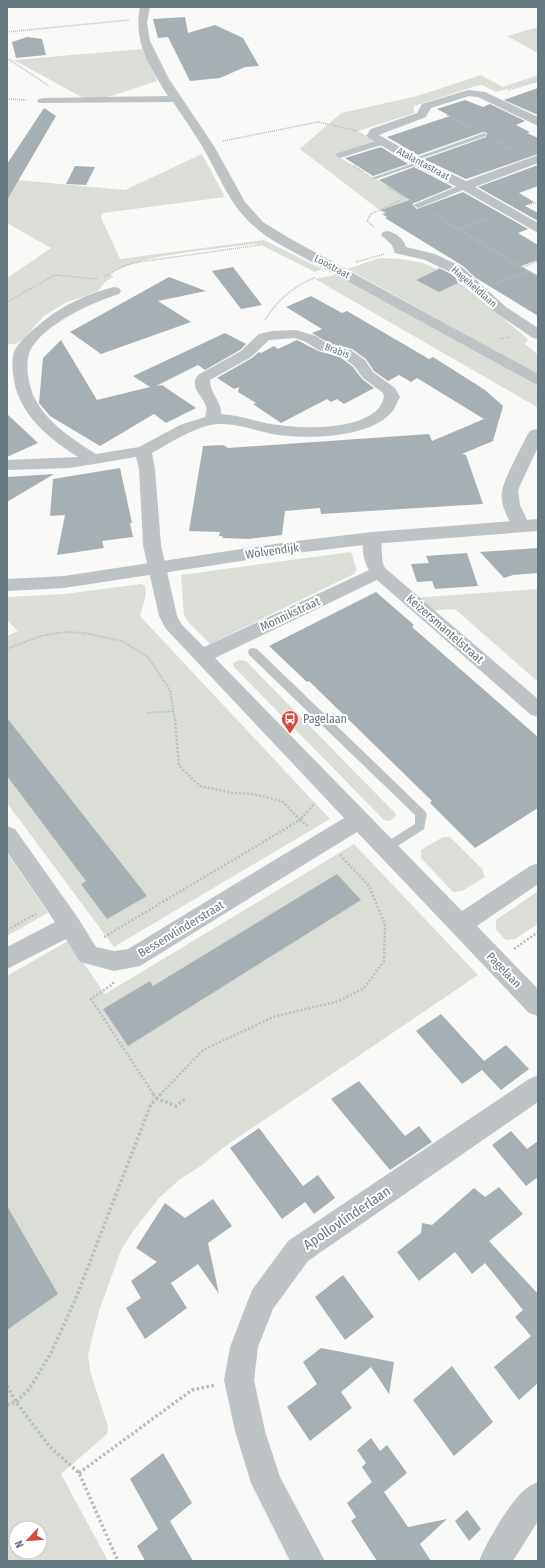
<svg xmlns="http://www.w3.org/2000/svg" width="545" height="1568" font-family="'Fira Sans Condensed',sans-serif">
	<style>
		.green { fill: #daded7; fill-rule: evenodd }
		.building { fill: #a6b0b4 }
		.lines { fill: none; stroke-linecap: round; stroke-linejoin: round }
		.path-far3 { stroke: #b9bdbf; stroke-width: 1.5; stroke-dasharray: 1 1; stroke-linecap: butt }
		.path-far2 { stroke: #b9bdbf; stroke-width: 2; stroke-dasharray: 1.5 1.5; stroke-linecap: butt }
		.path-far1 { stroke: #b9bdbf; stroke-width: 2.5; stroke-dasharray: 2 2; stroke-linecap: butt }
		.path { stroke: #b9bdbf; stroke-width: 3.5; stroke-dasharray: 2.5 2.5; stroke-linecap: butt }
		.service { fill: #bec4c6; fill-rule: evenodd }
		.pedestrian { fill: #bec4c6; fill-rule: evenodd }
		.minor { fill: #bec4c6; fill-rule: evenodd }
		.tertiary { fill: #bec4c6; fill-rule: evenodd }
		.labels { text-anchor: middle; dominant-baseline: central; stroke-width: 4; stroke-linejoin: round; paint-order: stroke }
		.far-street-label { font-size: 10px; fill: #667880; stroke: #fff }
		.street-label { font-size: 12px; fill: #667880; stroke: #fff }
		.poi-label { font-size: 12px; fill: #667880; stroke: #fff; text-anchor: start }
		.near-street-label { font-size: 14px; fill: #667880; stroke: #fff }
	</style>
	<rect width="100%" height="100%" fill="#f9f9f7"/>
	<path class="green" d="M538 27V53L507 36Z
		M142 49 157 81 102 99H85L14 60Z
		M481 75 503 87 538 75V81L496 92 482 85 476 86 414 106V113L358 131 375 141 334 154 411 200 382 212 300 149 341 113 417 96Z
		M202 154 225 197 103 213 101 215 102 220 120 259 264 240 322 269 315 272 261 245 254 244C210 250 149 253 110 273L113 277 105 282 98 291 65 303 44 316 21 341 15 344H7V278L51 248 7 223V179L125 190Z
		M379 258 401 259 423 263 445 273 465 287 528 339 525 344 538 355V375L348 269Z
		M335 275 538 386 537 407 315 279Z
		M351 552 357 570 354 574 210 644 189 623 184 615 181 575Z
		M141 584 145 586 146 594 140 616 330 819 114 947 7 803V636L18 631 7 620V597L65 594Z
		M538 589V682L455 609 426 611 411 598Z
		M239 660 246 661 396 814 394 818 389 821 384 820 234 667 233 663Z
		M443 837H450L482 869 485 877 462 891 453 892 421 858V850Z
		M354 844 478 975 224 1147 202 1165 179 1180 159 1198 133 1231 121 1250 99 1311 88 1354 90 1371 108 1427 107 1434 61 1474 108 1561H7V976L68 941 105 994ZM16 1528H40V1552H16Z
		M7 853 48 913 7 936Z
		M538 891V924L515 939 506 940 496 930V920Z"/>
	<path class="building" d="M185 17 188 33 215 25 243 38 259 66 245 67 220 78 190 81 168 37 158 38 153 19Z
		M27 37 42 39 46 55 16 58 12 42Z
		M538 88V115L504 100Z
		M465 100 483 107 490 104 525 121 516 125 530 132 527 133 538 138V154L466 179 424 159 486 137 487 133 483 132 418 155 387 137 450 116 437 109Z
		M44 108 56 116 7 200V164Z
		M381 147 408 164 373 176 345 158Z
		M538 165V186L519 193 534 202 525 206 538 213V221L478 187Z
		M75 166 95 167 86 185 66 184Z
		M414 167 453 187 412 204 417 209 463 192 528 229 518 233 538 245V260L521 266 538 276V316L476 278 463 266 385 218 387 217 382 214 386 213 381 210 410 200 379 180Z
		M233 267 262 305 241 309 212 271Z
		M437 267 451 274 460 282 439 292 416 280 439 269Z
		M169 277 206 291 158 301 191 322 101 354 70 332Z
		M311 296 342 313 347 311 429 359 433 357 485 390 503 406 493 441 462 454 466 455 483 504 321 514 320 508 285 511 282 535 248 539 222 538 223 536H219L220 532 189 531 203 446 223 445 228 448 429 434 432 441 484 419 417 378 411 382 399 375 388 381 374 371 366 359 352 349 329 343 312 333 322 329 286 307Z
		M225 333 246 344 240 350 205 370 198 365 156 386 162 385 196 408 166 423 154 414 100 446 50 416 39 403 43 358 61 340 97 400 150 387 133 376Z
		M297 340 318 351 340 357 353 367 362 379 374 388 344 404 337 399 331 402 327 399 281 423 253 404 256 403 238 392 239 387 234 389 217 378 252 358 259 352 261 353 274 346 278 349Z
		M7 414 38 443 7 457Z
		M120 468 132 523H130L133 537 102 541 104 548 57 555 65 515 50 516 53 479Z
		M54 474 7 502V477Z
		M538 548V573L513 575 504 578 480 552Z
		M467 553 478 586 435 589 432 581 417 582 411 564 429 563 426 556Z
		M376 592 414 625 412 627 538 737V808L475 848 430 803 432 801 309 681 307 682 269 646Z
		M7 718 147 896 107 919 81 884 86 881 7 776Z
		M337 874 361 900 128 1046 103 1009 150 981 153 986Z
		M441 1014 484 1061 506 1045 529 1069 501 1090 482 1070 462 1084 416 1031Z
		M359 1081 405 1136 419 1126 432 1142 390 1170 331 1099Z
		M259 1128 303 1186 318 1175 335 1198 314 1214 305 1202 282 1219 230 1148Z
		M511 1131 527 1149 538 1141V1177L526 1186 492 1145Z
		M499 1187 523 1214 489 1241 538 1294V1383L519 1400 494 1367 531 1336 515 1317 523 1310 485 1263 472 1274 455 1252 419 1281 397 1252 421 1233 422 1223 432 1225 474 1188 485 1197Z
		M213 1199 232 1226 208 1243 219 1294 198 1264 171 1283 187 1308 145 1339 126 1308 141 1298 131 1281 157 1262 136 1248 165 1203 185 1218Z
		M7 1206 58 1294 7 1330Z
		M343 1275 374 1317 345 1340 315 1297Z
		M321 1348 394 1362 389 1394 371 1367 341 1392 352 1408 310 1441 287 1407 317 1384 303 1362Z
		M452 1366 493 1422 454 1456 413 1400Z
		M371 1438 380 1451 387 1445 407 1473 384 1492 408 1527 447 1519 420 1544 431 1561H377L351 1521 356 1517 347 1503 372 1482 362 1467 366 1463 357 1450Z
		M163 1453 192 1503 170 1521 193 1561H145L137 1546 158 1529 130 1479Z
		M467 1510 481 1529 469 1541 455 1521Z"/>
	<g class="lines">
		<path class="path-far3" d="M7 32 129 20
			M7 58 49 86
			M508 90 538 81
			M7 99 26 100
			M447 115 469 127
			M223 141 318 122 358 131
			M496 141 515 151
			M354 166 364 172
			M388 187 406 198
			M529 205 538 202
			M433 214 528 271 496 284
			M374 227 367 221 371 214 403 199
			M459 229 488 218
			M356 262 384 254
			M523 267 538 261
			M528 271 538 276
			M105 276 126 265 139 262 260 245
			M7 302 55 275 97 279
			M265 320C278 299 293 287 316 277
			M499 339 510 337"/>
		<path class="path-far2" d="M7 649 40 636 65 632 84 633 122 641 148 657 170 690 175 720
			M147 713 174 711"/>
		<path class="path-far1" d="M175 719 179 766 200 786 234 793 253 794 282 801 300 820 315 803
			M7 930 36 914
			M104 937 300 820 308 826
			M514 949 538 932
			M113 982V984L91 999 154 1095
			M160 1095 203 1050 273 1017 339 1001 364 988 384 961 385 924 369 886 340 855"/>
		<path class="path" d="M153 1094 156 1098 176 1106 185 1099
			M7 1386 16 1402 49 1446 79 1473 118 1561
			M7 1405 16 1402 30 1388 51 1353 76 1298 151 1104 161 1094
			M79 1473 192 1390 215 1385"/>
		<path class="service" d="M484 133 486 134V136L414 161 409 160Z
			M417 162 422 163 376 179 371 178Z
			M253 648 257 649 425 811 427 814 424 829 390 851H382L380 848 382 845 415 824V815L249 655 248 652 249 649Z"/>
		<path class="pedestrian" d="M382 139 385 140V144L340 158 335 155 337 153Z
			M465 183 470 186 468 188 421 207 418 208 413 205Z"/>
		<path class="minor" d="M140 7H150L147 23 150 41 169 79 214 146 245 202 263 222 289 238 538 374V385L533 383 279 244C232 216 228 191 202 146 193 131 183 117 173 102L39 103 37 101 39 99 43 98 168 96C150 67 133 43 140 7Z
			M468 90 485 92 538 117V126L478 97 469 96 431 108 426 117 379 135 423 160 466 181 538 155V163L475 187 538 223V233L461 189 415 166 366 136 371 129 417 113 422 104Z
			M388 231C396 233 404 239 406 247L435 254 462 267 506 307 538 328V339L533 338 496 313 452 273 425 260 395 253 392 245 381 235 383 232Z
			M114 287 119 288 121 291 119 294C93 302 42 325 30 351 27 358 27 368 28 375 32 413 66 435 96 454L139 447 180 425 205 417C206 414 207 410 206 407 204 396 188 388 198 375L241 351 259 334 272 331 296 330 316 336 328 344 351 350 365 360 373 372 395 388 400 397C397 402 395 409 391 413 368 438 310 439 278 435 258 432 239 423 218 424 195 426 172 442 152 453L155 469 161 545 177 616 182 625 204 647 369 570C363 561 360 542 366 534L372 532 378 534C385 544 379 558 385 568L538 699V717L531 715 377 580 215 658 462 911 530 866 538 863V884L477 926 538 989V1016L529 1013 357 832 140 966 114 971 80 962 66 939 7 969V947L55 922 7 852V826L15 829 78 918 96 947 114 951 128 949 344 818 166 629 159 616 143 545 139 469 136 457 70 468 7 470V460L78 457C47 437 16 412 13 373 12 367 12 359 14 352 20 339 35 328 46 319 66 304 89 293 114 287ZM295 338 306 342 318 350 341 356 354 366 363 378 383 393 384 397C383 401 381 405 379 408 359 430 306 429 279 425 259 423 241 415 221 414 222 401 210 394 210 380L251 357 269 340Z
			M536 429 538 430V447L518 490 520 505 530 526 527 530 521 532 515 530C508 519 500 505 502 492 503 480 522 446 528 434L530 431Z
			M538 1075V1102L308 1261 273 1309 258 1347 254 1380 265 1431 280 1477 325 1561H290L251 1483 235 1431 224 1380 230 1347 252 1290 288 1241 529 1079Z
			M538 1482V1521L513 1561H479C486 1543 512 1498 527 1488 530 1485 534 1484 538 1482Z"/>
		<path class="tertiary" d="M538 519V531L372 544 288 554 64 588 7 591V579L64 576 288 542 372 532Z"/>
	</g>
	<defs>
		<symbol id="bus-pin" viewBox="-11 -11 22 30"><path d="M0 17L-7.5 6A9.5 9.5 0 1 1 7.5 6Z" fill="#d54c3c" stroke="#fff"/><path d="M-5-6H5V4H4V6H2V4H-2V6H-4V4H-5ZM-3.5-4V0h7V-4ZM-3.5 1.2v1.5H-2V1.2ZM2 1.2v1.5H3.5V1.2Z" fill="#fff"/></symbol>
	</defs>
	<g fill-rule="evenodd">
		<use href="#bus-pin" x="280" y="709" width="20" height="27"/>
	</g>
	<g class="labels">
		<g class="far-street-label">
			<text transform="translate(423 164) rotate(28)">Atalantastraat</text>
			<text transform="translate(332 267) rotate(28)">Loostraat</text>
			<text transform="translate(474 287) rotate(41)">Hageheldlaan</text>
			<text transform="translate(337 351) rotate(21)">Brabis</text>
		</g>
		<g class="street-label">
			<text transform="translate(272 551) rotate(-8)">Wolvendijk</text>
			<text transform="translate(290 614) rotate(-25)">Monnikstraat</text>
			<text transform="translate(445 629) rotate(41)">Keizersmantelstraat</text>
			<text transform="translate(181 929) rotate(-31)">Bessenvlinderstraat</text>
			<text transform="translate(504 970) rotate(46)">Pagelaan</text>
		</g>
		<g class="poi-label">
			<text x="303" y="719">Pagelaan</text>
		</g>
		<g class="near-street-label">
			<text transform="translate(347 1218) rotate(-34)">Apollovlinderlaan</text>
		</g>
	</g>
	<rect width="545" height="1568" fill="none" stroke="#667880" stroke-width="16"/>
	<g transform="translate(28 1540) rotate(244)"><circle r="19" fill="#ffffff" stroke="#c2c9cc"/>
	<path d="M0-3L7 15L0 10L-7 15Z" fill="#d54c3c"/>
	<text y="-6" font-size="11" font-weight="bold" text-anchor="middle" fill="#667880">N</text>
	</g>
</svg>
